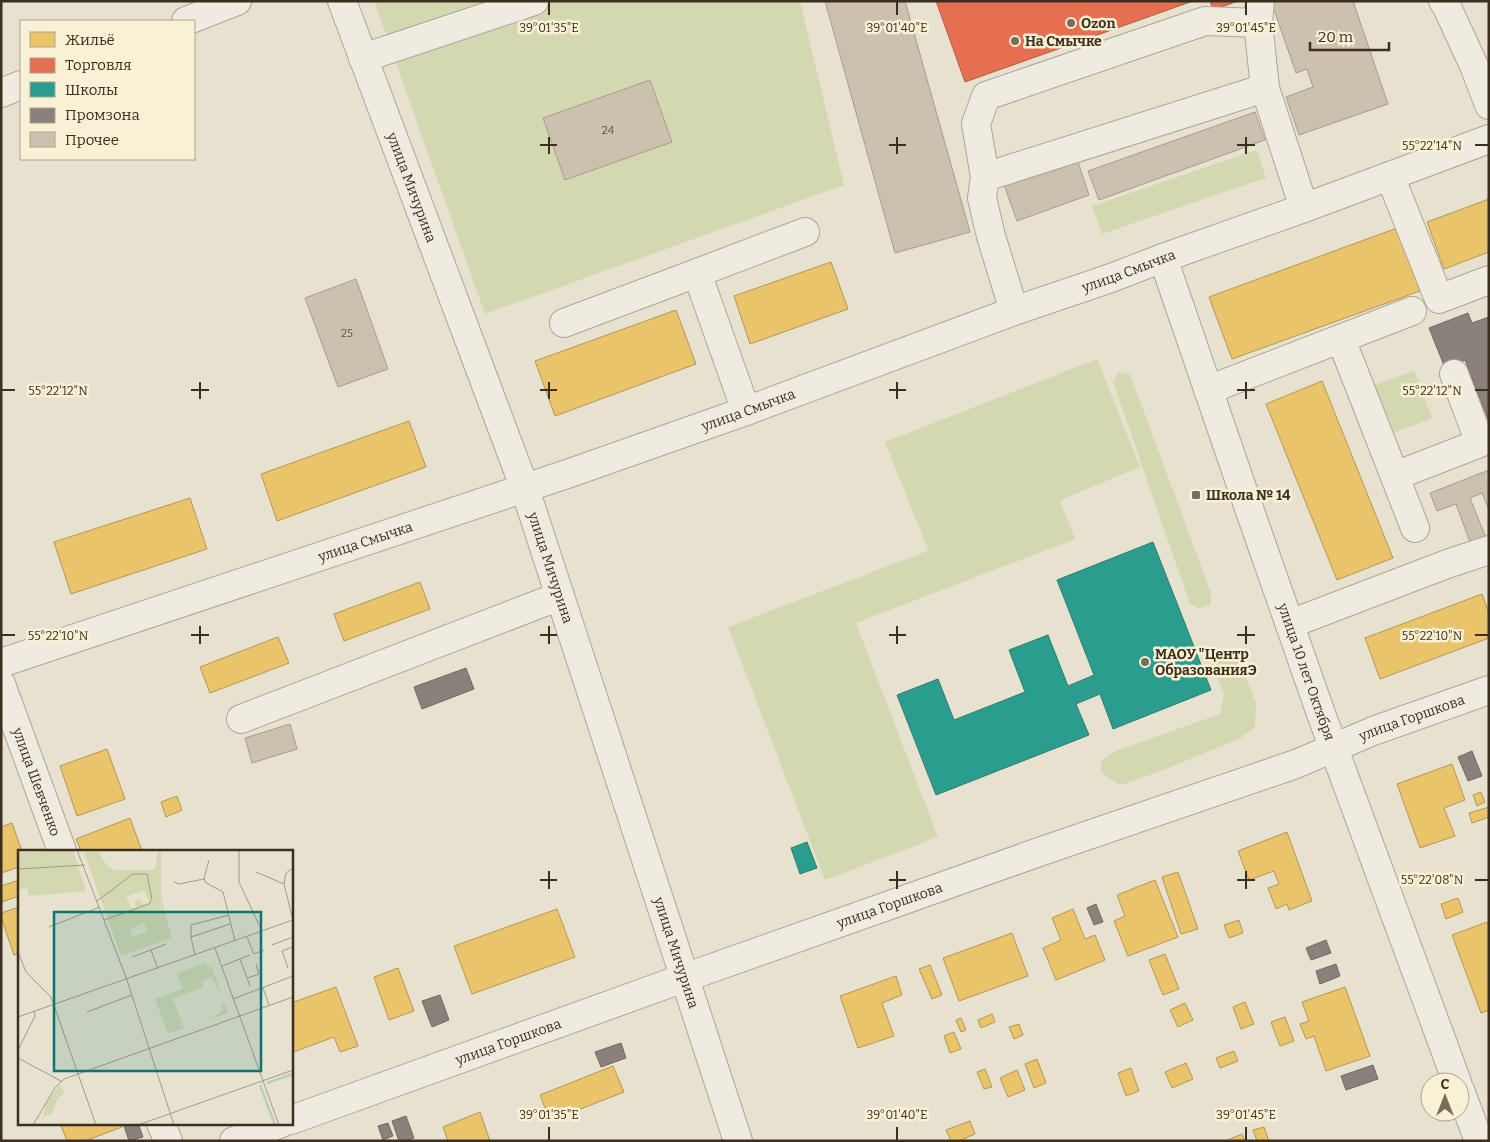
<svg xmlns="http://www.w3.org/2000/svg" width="1490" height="1142" font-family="Bitter,serif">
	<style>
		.green { fill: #d4d8b1; fill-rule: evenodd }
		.homes { fill: #e9c46a; stroke: #b59753 }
		.shops { fill: #e76f51; stroke: #b45c42 }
		.schools { fill: #2a9d8f; stroke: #307c6d }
		.industry { fill: #8a817c; stroke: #736860 }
		.building { fill: #ccc0af; stroke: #a89d8d }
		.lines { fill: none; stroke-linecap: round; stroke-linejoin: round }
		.minor-casing { stroke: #ada697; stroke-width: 30 }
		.minor { stroke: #efebe1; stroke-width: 28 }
		.ticks { fill: none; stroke: #3d2f1e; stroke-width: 2 }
		.poi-dot { fill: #786d5c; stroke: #f8f1d5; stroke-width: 2 }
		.labels { text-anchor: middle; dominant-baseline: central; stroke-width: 5; stroke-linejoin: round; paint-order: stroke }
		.number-label { font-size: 11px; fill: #615342 }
		.poi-label { font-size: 14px; font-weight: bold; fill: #3d2f1e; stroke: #f8f1d5; text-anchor: start }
		.street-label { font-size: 14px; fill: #3d2f1e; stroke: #f8f1d5 }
		.inset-river { fill: none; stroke: #bacdc3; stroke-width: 2.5 }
		.inset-road { fill: none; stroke: #a39a88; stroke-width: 1 }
		.view { fill: #0f766e; fill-opacity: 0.15; stroke: #0f766e; stroke-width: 2.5 }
		.inset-edge { fill: none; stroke: #3d2f1e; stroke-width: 2.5 }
		.ticks-label { font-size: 12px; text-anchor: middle; fill: #3d2f1e; stroke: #f8f1d5; stroke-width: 5; stroke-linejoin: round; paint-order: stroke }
	</style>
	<rect width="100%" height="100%" fill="#e7e1cf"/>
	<path class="green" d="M374 1H800L844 185 485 314ZM650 80 672 142 566 180 543 118Z
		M1257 150 1266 178 1102 234 1092 206Z
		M1097 359 1140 467 1060 500 1075 539 856 623 938 837 825 880 728 627 959 539 928 550 885 442Z
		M1414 371 1432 418 1394 433 1375 385Z
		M1119 372 1130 374 1211 593 1210 605 1199 609 1190 604 1113 382Z
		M1235 650 1256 703 1255 728 1239 739 1161 771 1121 785 1101 773V761L1118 750 1220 714 1224 695 1212 664 1220 652Z"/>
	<path class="homes" d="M1489 199V252L1444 269 1427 222Z
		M1397 228 1420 291 1232 359 1209 297Z
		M831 262 848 309 750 344 734 296Z
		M676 310 696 364 555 416 535 361Z
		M1322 381 1393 558 1337 580 1266 404Z
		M409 421 426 467 277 521 261 474Z
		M190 498 207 549 71 594 54 542Z
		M420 582 430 609 344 641 334 614Z
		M1482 594 1489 613V638L1380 679 1365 638Z
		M278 637 289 663 210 693 200 667Z
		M107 749 125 799 77 816 60 766Z
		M1452 764 1465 800 1444 808 1455 836 1420 848 1397 784Z
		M1481 792 1485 802 1477 806 1473 795Z
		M177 796 182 810 166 817 161 802Z
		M1489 807V817L1472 823 1469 813Z
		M130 818 142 851H81L76 839Z
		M12 823 22 851H19V867L1 873V827Z
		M1287 832 1312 901 1289 910 1287 904 1276 909 1268 888 1279 884 1274 871 1249 880 1238 851Z
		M1178 872 1198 929 1181 934 1162 877Z
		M19 880V896L2 902 1 886Z
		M1155 880 1178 937 1128 956 1114 921 1125 916 1117 895Z
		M1458 898 1463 912 1446 919 1441 904Z
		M19 907V954L14 955 1 917V913Z
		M557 909 575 957 472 994 454 946Z
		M1073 909 1085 939 1095 935 1105 960 1056 980 1043 948 1061 940 1052 918Z
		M1239 920 1243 933 1229 938 1224 925Z
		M1487 922 1489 927V1010L1481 1013 1452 935Z
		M1012 933 1028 976 959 1001 943 958Z
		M1165 954 1179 989 1163 995 1149 960Z
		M930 965 942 995 932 999 919 969Z
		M398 968 414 1011 389 1020 374 977Z
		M896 976 902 995 882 1003 894 1036 858 1048 840 996Z
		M336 987 358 1046 340 1052 334 1037 291 1053V1003Z
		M1345 987 1370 1056 1326 1071 1314 1036 1306 1039 1300 1024 1309 1021 1302 1002Z
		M1245 1002 1254 1024 1241 1029 1233 1007Z
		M1185 1003 1193 1020 1178 1027 1170 1010Z
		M992 1014 995 1022 981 1028 978 1020Z
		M1285 1017 1294 1041 1280 1046 1271 1022Z
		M961 1018 966 1030 961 1032 956 1020Z
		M1019 1024 1023 1035 1014 1039 1009 1027Z
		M954 1032 961 1049 950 1053 944 1036Z
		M1234 1051 1238 1061 1220 1068 1216 1058Z
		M1037 1059 1046 1083 1034 1088 1025 1064Z
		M1186 1063 1193 1079 1172 1088 1165 1072Z
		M613 1066 624 1092 550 1121 540 1095Z
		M1131 1068 1139 1091 1126 1096 1118 1073Z
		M985 1069 992 1087 984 1089 977 1072Z
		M1017 1070 1025 1090 1008 1097 1000 1078Z
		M480 1112 490 1141H448L443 1127Z
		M970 1121 975 1134 959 1141H951L946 1130Z
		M60 1123H120L122 1127 85 1141H67Z
		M1264 1127 1269 1141H1257L1253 1130Z
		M1242 1134 1245 1141H1225Z"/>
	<path class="shops" d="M936 1H1193L965 82Z
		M1210 1H1238L1213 10Z"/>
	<path class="schools" d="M1153 542 1211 690 1113 729 1100 694 1076 704 1089 735 936 795 897 695 938 679 954 720 1025 692 1009 650 1048 635 1068 686 1094 675 1057 580Z
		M807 842 817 868 800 874 791 848Z"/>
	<path class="industry" d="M1468 313 1472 323 1489 317V422L1465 360 1445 368 1429 328Z
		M466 668 474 689 422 709 414 687Z
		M1472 751 1482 776 1468 781 1458 757Z
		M1096 904 1103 922 1094 925 1087 908Z
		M1326 940 1331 953 1311 960 1306 948Z
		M1336 964 1340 976 1320 984 1316 971Z
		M440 995 449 1020 432 1027 422 1001Z
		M621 1043 626 1058 601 1067 595 1052Z
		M1373 1065 1378 1079 1346 1090 1341 1076Z
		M406 1116 414 1138 405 1141H399L392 1121Z
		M131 1123H138L143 1137 129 1141 124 1126Z
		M388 1123 393 1136 383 1140 378 1126Z"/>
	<path class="building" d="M825 1H905L970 232 895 253Z
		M1271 1H1353L1388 104 1299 135 1286 97 1313 87 1307 69 1296 73Z
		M650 80 672 142 565 180 543 118Z
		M1255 112 1265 140 1099 200 1088 171Z
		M1076 156 1089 195 1017 221 1003 182Z
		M356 279 388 369 338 387 305 298Z
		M1489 470V510L1482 493 1470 498 1486 538 1471 545 1456 504 1437 511 1430 493Z
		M290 724 297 749 252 763 245 738Z"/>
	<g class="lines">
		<defs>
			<g id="minor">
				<path id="s1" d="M342 1 525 489 738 1141"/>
				<path d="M1260 1 1258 23 1265 88 1304 208"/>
				<path d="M1443 1 1447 7 1475 68 1489 105"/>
				<path d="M186 21 237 1"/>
				<path d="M363 58 534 1"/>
				<path d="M1 93 21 85"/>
				<path d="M1390 176 1439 299 1489 280"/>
				<path d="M985 177 976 124 986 96 1205 21 1258 23"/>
				<path id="s2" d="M1163 258 1251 514 1320 711 1457 1082"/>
				<path d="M1014 311 991 236 982 198 985 177 1265 88"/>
				<path d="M564 323 697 273"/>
				<path d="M1341 339 1415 528"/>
				<path d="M1208 390 1412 311"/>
				<path d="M746 411 697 273 805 232"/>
				<path d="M1395 476 1480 443 1454 374"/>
				<path d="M1290 624 1447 564 1489 550"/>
				<path id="s3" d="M1 663 570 473 746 411 1014 311 1111 278 1163 258 1304 208 1489 139"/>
				<path id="s4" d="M1 684 62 851"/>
				<path d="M241 719 560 596"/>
				<path d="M1460 1090 1479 1141"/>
				<path id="s5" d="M291 1120 684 978 1042 851 1296 764 1373 731 1489 690"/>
				<path d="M161 1123 168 1141"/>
				<path d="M234 1141 282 1123"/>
			</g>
		</defs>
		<use href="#minor" class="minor-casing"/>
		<use href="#minor" class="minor"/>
	</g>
	<path class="ticks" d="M549 2V15M897 2V15M1246 2V15M549 137V154M897 137V154M1246 137V154M540 145H557M889 145H906M1237 145H1255M1475 145H1488M200 382V399M549 382V399M897 382V399M1246 382V399M2 390H15M191 390H209M540 390H557M889 390H906M1237 390H1255M1475 390H1488M200 626V644M549 626V644M897 626V644M1246 626V644M2 635H15M191 635H209M540 635H557M889 635H906M1237 635H1255M1475 635H1488M549 871V889M897 871V889M1246 871V889M540 880H557M889 880H906M1237 880H1255M1475 880H1488M549 1127V1140M897 1127V1140M1246 1127V1140"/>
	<g class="poi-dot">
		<circle cx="1071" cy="23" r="5"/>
		<circle cx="1015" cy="41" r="5"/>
		<rect x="1191" y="490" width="10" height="10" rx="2.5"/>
		<circle cx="1145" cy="662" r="5"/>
	</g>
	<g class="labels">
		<g class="number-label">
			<text x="608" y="130">24</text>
			<text x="347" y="333">25</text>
		</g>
		<g class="poi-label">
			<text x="1081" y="23">Ozon</text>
			<text x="1025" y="41">На Смычке</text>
			<text x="1206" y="495">Школа № 14</text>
			<text x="1155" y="654">МАОУ "Центр<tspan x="1155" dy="16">ОбразованияЭ</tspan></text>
		</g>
		<g class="street-label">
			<text stroke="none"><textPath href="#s1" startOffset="199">улица Мичурина</textPath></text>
			<text stroke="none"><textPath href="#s3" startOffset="1194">улица Смычка</textPath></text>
			<text stroke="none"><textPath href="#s3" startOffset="789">улица Смычка</textPath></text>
			<text stroke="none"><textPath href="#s3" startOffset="384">улица Смычка</textPath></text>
			<text stroke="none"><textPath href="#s1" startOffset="604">улица Мичурина</textPath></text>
			<text stroke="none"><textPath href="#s2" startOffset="438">улица 10 лет Октября</textPath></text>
			<text stroke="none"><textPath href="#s5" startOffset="1191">улица Горшкова</textPath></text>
			<text stroke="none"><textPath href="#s4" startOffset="104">улица Шевченко</textPath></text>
			<text stroke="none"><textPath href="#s5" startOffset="636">улица Горшкова</textPath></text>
			<text stroke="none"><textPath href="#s1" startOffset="1009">улица Мичурина</textPath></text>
			<text stroke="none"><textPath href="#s5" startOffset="231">улица Горшкова</textPath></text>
		</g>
	</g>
	<g transform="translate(18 850)">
		<rect width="275" height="275" fill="#e7e1cf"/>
		<path d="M55 0 68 41 10 46V39H0V2ZM140 1 143 2V44L153 88 103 106 66 2H81L89 16 96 20H137ZM126 40 131 52 125 54 123 49 116 51 118 57 113 58 108 47ZM126 73 129 82 114 87 112 79ZM188 112 191 118 193 114 204 146 194 127 183 132 185 137 155 149 166 178 150 184 137 149 165 139 159 124ZM207 153 210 163 189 170 205 161 204 154ZM42 235 47 243 39 249 35 263 25 267 28 254Z" fill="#d4d8b1" fill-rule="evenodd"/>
		<path class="inset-river" d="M249 233 275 224M242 235 257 275"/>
		<path class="inset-road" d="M59 0 109 130 156 275M221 0V32L244 81M191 10 186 28 188 33 205 42 217 91M275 18 268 23 266 34 275 70M0 19 67 15M238 22 266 34M156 32 161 34 186 29M79 51 115 24H129L134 50 131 54 86 70M31 77 82 57M173 87V75L211 65M229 87 236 104 246 100M254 95 275 87M197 98 261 275M0 102 8 122 33 147 78 275M177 105 173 87 212 74M114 107 133 100M222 109 232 136M204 116 232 105M270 118 264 101 275 97M140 119 133 100 148 94M230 128 241 124 238 114M245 138 251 155M215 149 275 126M69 162 114 145M0 167 275 70M0 200 17 166 16 161M0 208 43 231M15 275 37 238 46 229 275 147M120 275 275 220"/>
		<path class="view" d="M36 62H243V221H36Z"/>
		<rect width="275" height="275" class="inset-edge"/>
	</g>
	<g class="ticks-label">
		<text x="549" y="32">39°01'35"E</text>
		<text x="897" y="32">39°01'40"E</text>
		<text x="1246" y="32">39°01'45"E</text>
		<text x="1432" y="150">55°22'14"N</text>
		<text x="58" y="395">55°22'12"N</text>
		<text x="1432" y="395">55°22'12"N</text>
		<text x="58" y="640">55°22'10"N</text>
		<text x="1432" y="640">55°22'10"N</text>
		<text x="1432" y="884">55°22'08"N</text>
		<text x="549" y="1119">39°01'35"E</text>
		<text x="897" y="1119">39°01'40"E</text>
		<text x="1246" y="1119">39°01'45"E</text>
	</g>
	<rect width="1490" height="1142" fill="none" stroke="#3d2f1e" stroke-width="5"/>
	<rect x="20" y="20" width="175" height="140" fill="#f8f1d5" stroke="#ada38c"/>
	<rect x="30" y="32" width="25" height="15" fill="#e9c46a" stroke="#ada38c"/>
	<text x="65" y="45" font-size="15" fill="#3d2f1e">Жильё</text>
	<rect x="30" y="58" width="25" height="15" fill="#e76f51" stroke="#ada38c"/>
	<text x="65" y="70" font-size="15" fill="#3d2f1e">Торговля</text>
	<rect x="30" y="82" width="25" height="15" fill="#2a9d8f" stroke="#ada38c"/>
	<text x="65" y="95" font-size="15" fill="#3d2f1e">Школы</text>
	<rect x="30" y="108" width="25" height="15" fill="#8a817c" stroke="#ada38c"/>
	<text x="65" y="120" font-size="15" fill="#3d2f1e">Промзона</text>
	<rect x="30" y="132" width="25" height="15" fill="#ccc0af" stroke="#ada38c"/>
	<text x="65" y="145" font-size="15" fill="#3d2f1e">Прочее</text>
	<g transform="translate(1445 1097)"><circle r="24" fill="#f8f1d5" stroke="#ada38c"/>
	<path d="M0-4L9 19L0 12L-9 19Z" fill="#786d5c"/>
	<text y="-8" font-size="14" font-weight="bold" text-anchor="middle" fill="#3d2f1e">С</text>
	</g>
	<path d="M1310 42v8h79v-8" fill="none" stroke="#3d2f1e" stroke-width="2.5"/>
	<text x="1318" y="42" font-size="15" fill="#3d2f1e" stroke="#f8f1d5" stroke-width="4" paint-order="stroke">20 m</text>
</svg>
